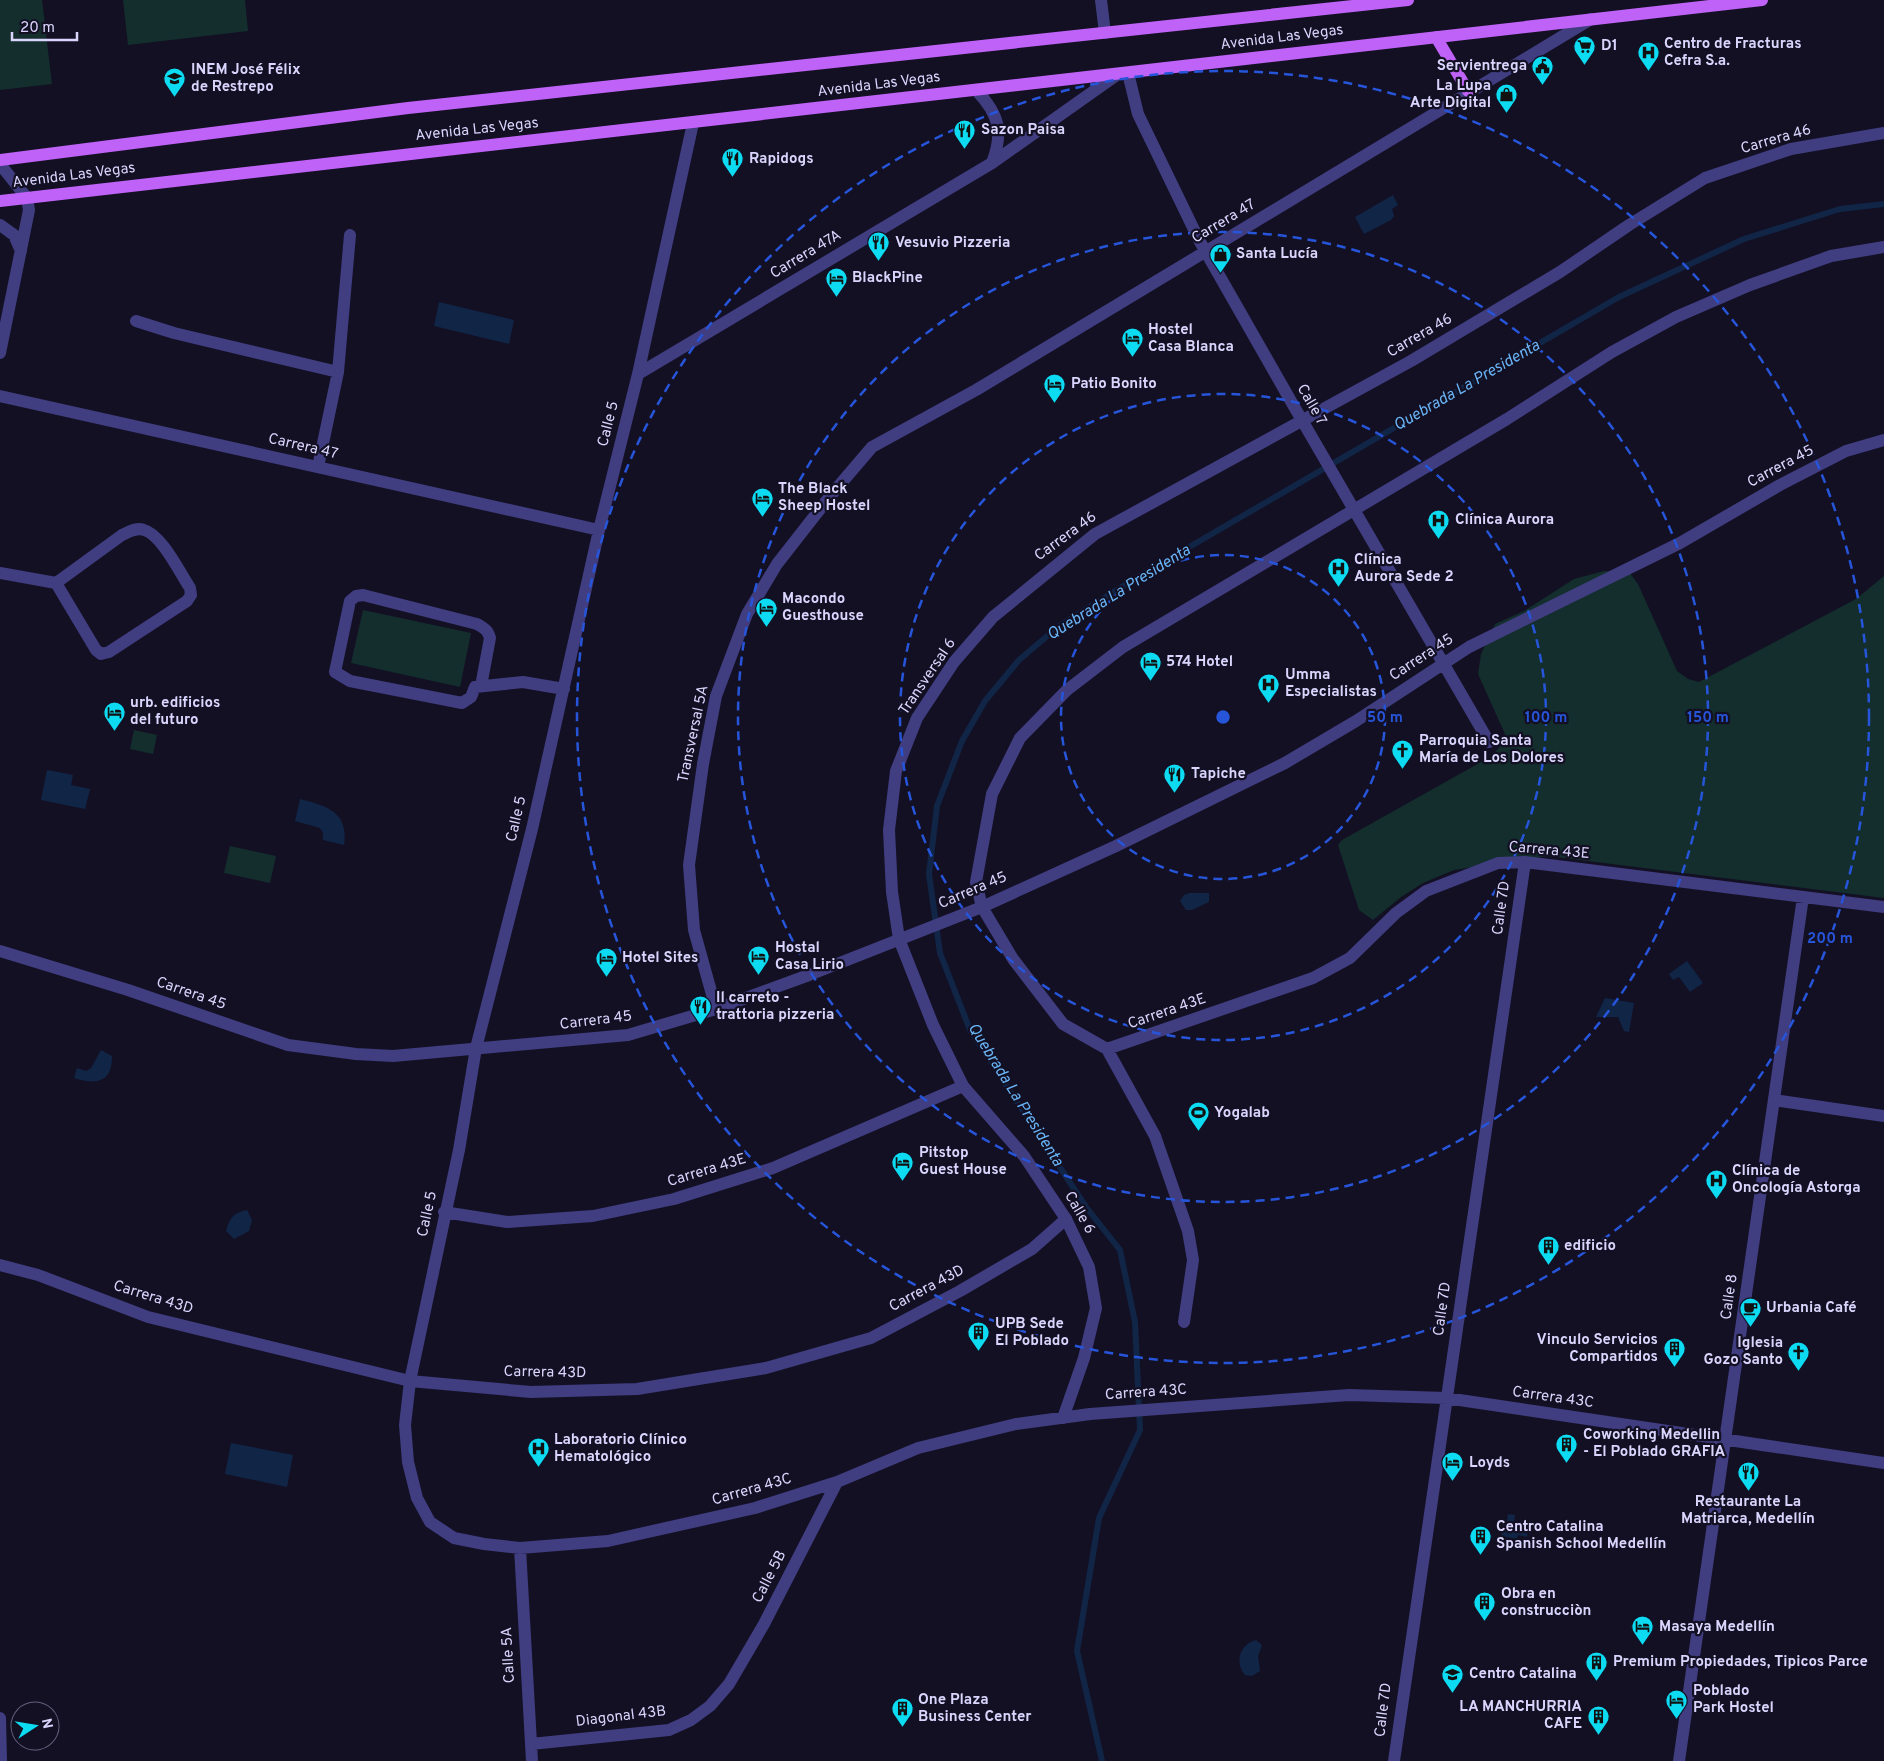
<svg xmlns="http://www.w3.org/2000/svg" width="1884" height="1761" font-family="Overpass,sans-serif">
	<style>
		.green { fill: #132e2d }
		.water { fill: #112547 }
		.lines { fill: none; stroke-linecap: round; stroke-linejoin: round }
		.stream { stroke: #112547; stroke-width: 6 }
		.minor { stroke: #403d81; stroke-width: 12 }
		.tertiary { stroke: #403d81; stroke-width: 12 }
		.primary { stroke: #bf62f7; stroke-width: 12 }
		.ring { fill: none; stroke: #2655da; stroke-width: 2.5; stroke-dasharray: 9 6 }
		.labels { text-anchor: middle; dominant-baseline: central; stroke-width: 4.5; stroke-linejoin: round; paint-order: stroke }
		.street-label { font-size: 15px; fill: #dad5fd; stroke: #131024 }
		.poi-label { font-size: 15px; font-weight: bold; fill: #dad5fd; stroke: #131024; text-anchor: start }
		.water-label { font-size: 16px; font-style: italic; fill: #69b5f7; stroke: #131024 }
		.centre { fill: #2655da; stroke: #131024; stroke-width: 2.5 }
		.ring-label { font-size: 15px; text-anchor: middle; font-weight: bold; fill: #2655da; stroke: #131024; stroke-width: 4.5; stroke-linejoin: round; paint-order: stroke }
	</style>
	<rect width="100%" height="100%" fill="#131024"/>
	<path class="green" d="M0 0H42L52 84 0 90Z
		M123 0H245L248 31 128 45Z
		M1604 571 1629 572 1638 584 1677 671 1688 679 1699 682 1856 599 1884 576V898L1548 856 1454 870 1423 883 1401 897 1373 920 1359 910 1338 845 1342 840 1490 757 1499 748 1505 734 1478 674 1481 654 1495 624 1524 611 1574 579Z
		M363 610 471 633 460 687 351 663Z
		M134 730 157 735 153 754 130 749Z
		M230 846 276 856 270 883 224 873Z"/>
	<path class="water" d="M1393 195 1398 205 1392 209 1394 216 1391 220 1364 234 1355 217Z
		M439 302 514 320 509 344 434 326Z
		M47 770 73 775 71 785 90 789 85 809 41 800Z
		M300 799C327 806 349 812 344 845L323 840V833L320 828 295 821Z
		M1190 893H1209V902L1192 910H1186L1180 901 1184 895Z
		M1687 961 1703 983 1690 992 1679 977 1673 980 1669 974Z
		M1605 998 1634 1003 1629 1032 1624 1031 1618 1017H1596Z
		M101 1050 112 1056C112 1083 96 1085 74 1078L77 1068 86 1071 91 1068Z
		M247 1210 252 1220 249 1231 234 1239 226 1231C230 1218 233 1213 247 1210Z
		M231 1443 293 1455 287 1487 225 1474Z
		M1508 1514 1515 1515 1514 1522 1529 1525 1527 1537 1518 1535 1517 1539 1501 1536 1503 1521H1507Z
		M1256 1640 1262 1645 1258 1656 1260 1671 1252 1676 1245 1675C1234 1662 1240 1644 1256 1640Z"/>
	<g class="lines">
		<path class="stream" d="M1102 1761 1077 1651 1099 1518 1140 1430 1135 1322 1120 1250 1086 1207 970 1030 940 953 929 874 937 806 962 741 985 701 1019 660 1059 626 1136 578 1619 297 1744 239 1840 209 1884 204"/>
		<path class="minor" d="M1101 0 1105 33
			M1128 73 1138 114 1199 240 1292 403 1489 742
			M976 90C999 114 1004 132 992 163
			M693 123 638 374 599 530 532 829 476 1048 459 1150 410 1381 405 1425 408 1462 417 1498 430 1522 454 1538 484 1544 520 1548 608 1541 755 1508 837 1482 918 1448 1016 1424 1090 1414 1349 1395 1446 1398 1884 1463
			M136 321 174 333 338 372
			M638 374 992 163 1118 74
			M0 396 599 530
			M318 467 338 372 350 235
			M0 573 56 583 122 535C129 532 136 527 144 530 161 534 180 573 190 588L191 595 187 601 109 652 101 654 96 650 56 583
			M481 686 490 638C488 630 484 628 477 624L363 595 356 596 350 601 335 672 350 681 462 703 471 697 475 687 523 682 564 689
			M716 1009 694 930 689 865 703 764 716 696 747 614 777 564 831 495 872 447 976 390 1591 19
			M1107 1049 1313 978 1350 958 1396 913 1426 891 1498 863 1525 862 1884 907
			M1774 1100 1884 1116
			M444 1212 507 1222 593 1216 674 1199 773 1168 963 1086
			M1184 1322 1193 1260 1188 1231 1155 1136 1107 1049 1063 1024 1013 959 982 907 1116 846 1285 763 1356 721 1469 647 1680 543 1780 485 1846 451 1884 440
			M1063 1418 1084 1358 1096 1308 1089 1267 1066 1219
			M520 1548 532 1761
			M531 1744 669 1730 691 1720 710 1706 729 1684 764 1624 837 1482
			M1394 1761 1525 862
			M1679 1761 1803 897"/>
		<path class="tertiary" d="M0 164 27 198 29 210 0 353
			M0 225 14 235 21 251
			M0 951 128 990 288 1045 356 1054 393 1056 628 1035 716 1009 809 975 982 907 976 882 992 794 1020 738 1067 690 1123 647 1507 419 1612 352 1676 317 1750 285 1831 256 1884 247
			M0 1265 38 1275 148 1317 410 1381 531 1392 637 1389 766 1368 871 1338 960 1291 1032 1249 1066 1219 1024 1156 963 1086 933 1025 899 939 892 892 889 830 896 771 917 718 954 662 993 617 1095 534 1411 361 1560 272 1629 225 1705 178 1791 149 1884 133
			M0 1718 1 1761"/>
		<path class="primary" d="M1436 37 1468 91
			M0 160 408 108 1408 0
			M0 201 1762 0"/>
	</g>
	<g class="ring">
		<circle cx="1223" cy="717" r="162"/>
		<circle cx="1223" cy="717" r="323"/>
		<circle cx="1223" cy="717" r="485"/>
		<circle cx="1223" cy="717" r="646"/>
	</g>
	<defs>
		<symbol id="supermarket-pin" viewBox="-11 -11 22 30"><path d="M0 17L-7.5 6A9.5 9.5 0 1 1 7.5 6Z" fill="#0cdbf2" stroke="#131024"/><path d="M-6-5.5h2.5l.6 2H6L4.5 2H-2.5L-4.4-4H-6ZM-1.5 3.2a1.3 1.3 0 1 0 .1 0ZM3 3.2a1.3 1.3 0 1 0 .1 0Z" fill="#111"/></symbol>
		<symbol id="hospital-pin" viewBox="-11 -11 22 30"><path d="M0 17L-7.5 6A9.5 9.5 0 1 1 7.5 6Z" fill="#0cdbf2" stroke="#131024"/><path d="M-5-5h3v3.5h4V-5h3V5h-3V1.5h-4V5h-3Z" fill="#111"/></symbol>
		<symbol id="civic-pin" viewBox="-11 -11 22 30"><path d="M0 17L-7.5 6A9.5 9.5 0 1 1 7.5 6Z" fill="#0cdbf2" stroke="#131024"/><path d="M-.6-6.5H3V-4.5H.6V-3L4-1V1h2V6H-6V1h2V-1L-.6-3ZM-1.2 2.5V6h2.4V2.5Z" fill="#111"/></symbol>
		<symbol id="school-pin" viewBox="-11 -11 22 30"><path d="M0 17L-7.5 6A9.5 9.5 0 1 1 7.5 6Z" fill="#0cdbf2" stroke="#131024"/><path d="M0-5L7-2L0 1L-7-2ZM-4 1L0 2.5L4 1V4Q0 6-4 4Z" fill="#111"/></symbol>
		<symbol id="shop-pin" viewBox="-11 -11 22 30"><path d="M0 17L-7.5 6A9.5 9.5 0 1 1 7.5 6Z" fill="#0cdbf2" stroke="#131024"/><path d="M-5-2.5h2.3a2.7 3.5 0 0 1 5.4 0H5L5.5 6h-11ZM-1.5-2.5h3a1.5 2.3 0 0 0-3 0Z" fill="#111"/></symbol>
		<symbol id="restaurant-pin" viewBox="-11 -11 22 30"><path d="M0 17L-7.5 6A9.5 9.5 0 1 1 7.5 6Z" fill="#0cdbf2" stroke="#131024"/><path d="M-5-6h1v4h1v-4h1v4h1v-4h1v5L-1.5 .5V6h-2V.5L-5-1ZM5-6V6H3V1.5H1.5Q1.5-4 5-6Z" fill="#111"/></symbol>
		<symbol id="hotel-pin" viewBox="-11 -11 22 30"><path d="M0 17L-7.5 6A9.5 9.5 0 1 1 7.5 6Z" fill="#0cdbf2" stroke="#131024"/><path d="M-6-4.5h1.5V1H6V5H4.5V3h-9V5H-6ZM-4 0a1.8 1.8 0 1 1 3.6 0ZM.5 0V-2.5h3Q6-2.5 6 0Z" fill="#111"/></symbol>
		<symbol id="church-pin" viewBox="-11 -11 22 30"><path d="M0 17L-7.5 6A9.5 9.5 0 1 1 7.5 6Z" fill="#0cdbf2" stroke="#131024"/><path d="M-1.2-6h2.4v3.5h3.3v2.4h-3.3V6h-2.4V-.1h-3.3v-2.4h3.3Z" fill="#111"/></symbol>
		<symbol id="stadium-pin" viewBox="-11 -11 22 30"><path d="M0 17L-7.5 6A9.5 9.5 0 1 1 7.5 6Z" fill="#0cdbf2" stroke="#131024"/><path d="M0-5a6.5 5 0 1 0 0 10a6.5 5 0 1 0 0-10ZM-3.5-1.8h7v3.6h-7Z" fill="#111"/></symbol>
		<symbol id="building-pin" viewBox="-11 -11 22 30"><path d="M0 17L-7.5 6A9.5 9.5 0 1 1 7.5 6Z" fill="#0cdbf2" stroke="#131024"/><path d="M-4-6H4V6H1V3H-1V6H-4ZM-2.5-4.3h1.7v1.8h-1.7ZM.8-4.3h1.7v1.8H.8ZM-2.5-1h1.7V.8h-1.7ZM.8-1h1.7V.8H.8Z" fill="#111"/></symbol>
		<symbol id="cafe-pin" viewBox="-11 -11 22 30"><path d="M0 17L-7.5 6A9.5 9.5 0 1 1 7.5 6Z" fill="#0cdbf2" stroke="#131024"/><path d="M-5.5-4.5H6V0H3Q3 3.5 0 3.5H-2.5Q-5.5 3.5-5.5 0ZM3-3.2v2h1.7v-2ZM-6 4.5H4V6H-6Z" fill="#111"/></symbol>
	</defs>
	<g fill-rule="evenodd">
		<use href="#supermarket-pin" x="1572" y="34" width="25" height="34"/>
		<use href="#hospital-pin" x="1636" y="40" width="25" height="34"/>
		<use href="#civic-pin" x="1530" y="54" width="25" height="34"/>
		<use href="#school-pin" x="162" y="66" width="25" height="34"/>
		<use href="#shop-pin" x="1494" y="82" width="25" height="34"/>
		<use href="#restaurant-pin" x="952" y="118" width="25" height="34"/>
		<use href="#restaurant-pin" x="720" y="146" width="25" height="34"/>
		<use href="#restaurant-pin" x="866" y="230" width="25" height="34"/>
		<use href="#shop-pin" x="1208" y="242" width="25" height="34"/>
		<use href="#hotel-pin" x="824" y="266" width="25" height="34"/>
		<use href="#hotel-pin" x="1120" y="326" width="25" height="34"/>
		<use href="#hotel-pin" x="1042" y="372" width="25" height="34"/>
		<use href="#hotel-pin" x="750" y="486" width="25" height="34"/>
		<use href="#hospital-pin" x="1426" y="508" width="25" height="34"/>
		<use href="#hospital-pin" x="1326" y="556" width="25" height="34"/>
		<use href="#hotel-pin" x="754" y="596" width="25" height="34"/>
		<use href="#hotel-pin" x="1138" y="650" width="25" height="34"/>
		<use href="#hospital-pin" x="1256" y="672" width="25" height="34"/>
		<use href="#hotel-pin" x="102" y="700" width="25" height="34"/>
		<use href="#church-pin" x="1390" y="738" width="25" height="34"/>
		<use href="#restaurant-pin" x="1162" y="762" width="25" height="34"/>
		<use href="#hotel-pin" x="746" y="944" width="25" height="34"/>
		<use href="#hotel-pin" x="594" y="946" width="25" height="34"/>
		<use href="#restaurant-pin" x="688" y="994" width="25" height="34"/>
		<use href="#stadium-pin" x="1186" y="1100" width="25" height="34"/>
		<use href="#hotel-pin" x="890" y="1150" width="25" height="34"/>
		<use href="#hospital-pin" x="1704" y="1168" width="25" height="34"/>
		<use href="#building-pin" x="1536" y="1234" width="25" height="34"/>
		<use href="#cafe-pin" x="1738" y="1296" width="25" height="34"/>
		<use href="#building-pin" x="966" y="1320" width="25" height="34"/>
		<use href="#building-pin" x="1662" y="1336" width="25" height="34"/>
		<use href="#church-pin" x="1786" y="1340" width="25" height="34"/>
		<use href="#building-pin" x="1554" y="1432" width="25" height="34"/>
		<use href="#hospital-pin" x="526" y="1436" width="25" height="34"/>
		<use href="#hotel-pin" x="1440" y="1450" width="25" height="34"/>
		<use href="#restaurant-pin" x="1736" y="1460" width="25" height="34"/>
		<use href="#building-pin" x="1468" y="1524" width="25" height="34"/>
		<use href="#building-pin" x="1472" y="1590" width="25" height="34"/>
		<use href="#hotel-pin" x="1630" y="1614" width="25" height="34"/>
		<use href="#building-pin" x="1584" y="1650" width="25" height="34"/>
		<use href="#school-pin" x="1440" y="1662" width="25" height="34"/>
		<use href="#hotel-pin" x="1664" y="1688" width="25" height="34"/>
		<use href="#building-pin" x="890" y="1696" width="25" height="34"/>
		<use href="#building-pin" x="1586" y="1704" width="25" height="34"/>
	</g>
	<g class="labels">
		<g class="street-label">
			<text transform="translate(1282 38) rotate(-7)">Avenida Las Vegas</text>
			<text transform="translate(879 85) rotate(-7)">Avenida Las Vegas</text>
			<text transform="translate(477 130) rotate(-6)">Avenida Las Vegas</text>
			<text transform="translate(1776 140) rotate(-16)">Carrera 46</text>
			<text transform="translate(74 176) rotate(-7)">Avenida Las Vegas</text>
			<text transform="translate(1224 222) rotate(-31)">Carrera 47</text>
			<text transform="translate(806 255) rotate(-31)">Carrera 47A</text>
			<text transform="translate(1420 336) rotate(-30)">Carrera 46</text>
			<text transform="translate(1311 405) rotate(60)">Calle 7</text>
			<text transform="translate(609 424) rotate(-76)">Calle 5</text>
			<text transform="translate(303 447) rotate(13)">Carrera 47</text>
			<text transform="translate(1781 467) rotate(-28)">Carrera 45</text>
			<text transform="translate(1066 537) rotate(-36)">Carrera 46</text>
			<text transform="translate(1422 658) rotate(-33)">Carrera 45</text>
			<text transform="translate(928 677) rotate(-56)">Transversal 6</text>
			<text transform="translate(694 734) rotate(-78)">Transversal 5A</text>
			<text transform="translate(517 819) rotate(-77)">Calle 5</text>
			<text transform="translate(1549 851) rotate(5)">Carrera 43E</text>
			<text transform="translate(973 891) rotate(-23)">Carrera 45</text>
			<text transform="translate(1502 908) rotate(-82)">Calle 7D</text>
			<text transform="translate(191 994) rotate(19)">Carrera 45</text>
			<text transform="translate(1167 1012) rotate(-19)">Carrera 43E</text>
			<text transform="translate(596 1021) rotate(-7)">Carrera 45</text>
			<text transform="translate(707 1171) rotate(-17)">Carrera 43E</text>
			<text transform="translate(1079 1213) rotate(60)">Calle 6</text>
			<text transform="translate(428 1214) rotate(-78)">Calle 5</text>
			<text transform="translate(927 1289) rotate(-28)">Carrera 43D</text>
			<text transform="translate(1730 1297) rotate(-82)">Calle 8</text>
			<text transform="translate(153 1298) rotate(17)">Carrera 43D</text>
			<text transform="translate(1443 1309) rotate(-82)">Calle 7D</text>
			<text transform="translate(545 1373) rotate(1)">Carrera 43D</text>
			<text transform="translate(1146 1393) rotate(-4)">Carrera 43C</text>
			<text transform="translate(1553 1398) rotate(8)">Carrera 43C</text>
			<text transform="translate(752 1490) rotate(-16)">Carrera 43C</text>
			<text transform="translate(770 1577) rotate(-63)">Calle 5B</text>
			<text transform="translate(509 1655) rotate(-93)">Calle 5A</text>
			<text transform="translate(1384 1710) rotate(-83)">Calle 7D</text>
			<text transform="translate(621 1717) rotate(-7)">Diagonal 43B</text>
		</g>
		<g class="poi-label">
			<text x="1664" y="44">Centro de Fracturas<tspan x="1664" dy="17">Cefra S.a.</tspan></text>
			<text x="1601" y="46">D1</text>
			<text x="1527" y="66" text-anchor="end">Servientrega</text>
			<text x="191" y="70">INEM José Félix<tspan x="191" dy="17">de Restrepo</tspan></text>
			<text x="1491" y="86" text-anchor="end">La Lupa<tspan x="1491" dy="17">Arte Digital</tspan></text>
			<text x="981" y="130">Sazon Paisa</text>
			<text x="749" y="159">Rapidogs</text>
			<text x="895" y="243">Vesuvio Pizzeria</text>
			<text x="1236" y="254">Santa Lucía</text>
			<text x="852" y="278">BlackPine</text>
			<text x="1148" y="330">Hostel<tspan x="1148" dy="17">Casa Blanca</tspan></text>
			<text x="1071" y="384">Patio Bonito</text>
			<text x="778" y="489">The Black<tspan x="778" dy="17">Sheep Hostel</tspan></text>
			<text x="1455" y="520">Clínica Aurora</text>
			<text x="1354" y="560">Clínica<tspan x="1354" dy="17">Aurora Sede 2</tspan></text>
			<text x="782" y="599">Macondo<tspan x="782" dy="17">Guesthouse</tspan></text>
			<text x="1166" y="662">574 Hotel</text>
			<text x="1285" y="675">Umma<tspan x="1285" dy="17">Especialistas</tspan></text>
			<text x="130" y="703">urb. edificios<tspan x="130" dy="17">del futuro</tspan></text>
			<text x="1419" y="741">Parroquia Santa<tspan x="1419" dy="17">María de Los Dolores</tspan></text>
			<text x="1191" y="774">Tapiche</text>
			<text x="775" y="948">Hostal<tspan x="775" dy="17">Casa Lirio</tspan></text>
			<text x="622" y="958">Hotel Sites</text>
			<text x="716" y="998">Il carreto -<tspan x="716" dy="17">trattoria pizzeria</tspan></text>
			<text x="1214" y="1113">Yogalab</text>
			<text x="919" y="1153">Pitstop<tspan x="919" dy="17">Guest House</tspan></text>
			<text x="1732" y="1171">Clínica de<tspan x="1732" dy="17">Oncología Astorga</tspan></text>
			<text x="1564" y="1246">edificio</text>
			<text x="1766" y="1308">Urbania Café</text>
			<text x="995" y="1324">UPB Sede<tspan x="995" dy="17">El Poblado</tspan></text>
			<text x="1658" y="1340" text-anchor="end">Vinculo Servicios<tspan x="1658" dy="17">Compartidos</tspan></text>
			<text x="1783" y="1343" text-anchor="end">Iglesia<tspan x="1783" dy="17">Gozo Santo</tspan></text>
			<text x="1583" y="1435">Coworking Medellin<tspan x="1583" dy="17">- El Poblado GRAFIA</tspan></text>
			<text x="554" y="1440">Laboratorio Clínico<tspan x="554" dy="17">Hematológico</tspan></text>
			<text x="1469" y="1463">Loyds</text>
			<text x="1748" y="1502" text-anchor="middle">Restaurante La<tspan x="1748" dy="17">Matriarca, Medellín</tspan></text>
			<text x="1496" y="1527">Centro Catalina<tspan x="1496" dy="17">Spanish School Medellín</tspan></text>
			<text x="1501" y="1594">Obra en<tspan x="1501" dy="17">construcciòn</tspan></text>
			<text x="1659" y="1627">Masaya Medellín</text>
			<text x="1613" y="1662">Premium Propiedades, Tipicos Parce</text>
			<text x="1469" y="1674">Centro Catalina</text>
			<text x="1693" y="1691">Poblado<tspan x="1693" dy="17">Park Hostel</tspan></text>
			<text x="918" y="1700">One Plaza<tspan x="918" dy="17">Business Center</tspan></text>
			<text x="1582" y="1707" text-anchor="end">LA MANCHURRIA<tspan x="1582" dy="17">CAFE</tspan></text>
		</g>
		<g class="water-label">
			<text transform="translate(1467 386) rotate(-30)">Quebrada La Presidenta</text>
			<text transform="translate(1119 593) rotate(-32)">Quebrada La Presidenta</text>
			<text transform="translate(1015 1095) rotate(58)">Quebrada La Presidenta</text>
		</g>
	</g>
	<circle cx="1223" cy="717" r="8" class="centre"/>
	<g class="ring-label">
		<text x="1385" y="722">50 m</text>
		<text x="1546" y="722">100 m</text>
		<text x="1708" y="722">150 m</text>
		<text x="1830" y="943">200 m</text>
	</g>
	<g transform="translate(35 1726) rotate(78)"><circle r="24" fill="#131024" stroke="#635f7b"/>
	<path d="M0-4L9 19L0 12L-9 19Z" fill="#0cdbf2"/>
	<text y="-8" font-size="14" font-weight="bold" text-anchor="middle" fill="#dad5fd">N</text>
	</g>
	<path d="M12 32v8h65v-8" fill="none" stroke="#dad5fd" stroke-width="2.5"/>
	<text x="20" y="32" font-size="15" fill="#dad5fd" stroke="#131024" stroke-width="4" paint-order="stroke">20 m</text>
</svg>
